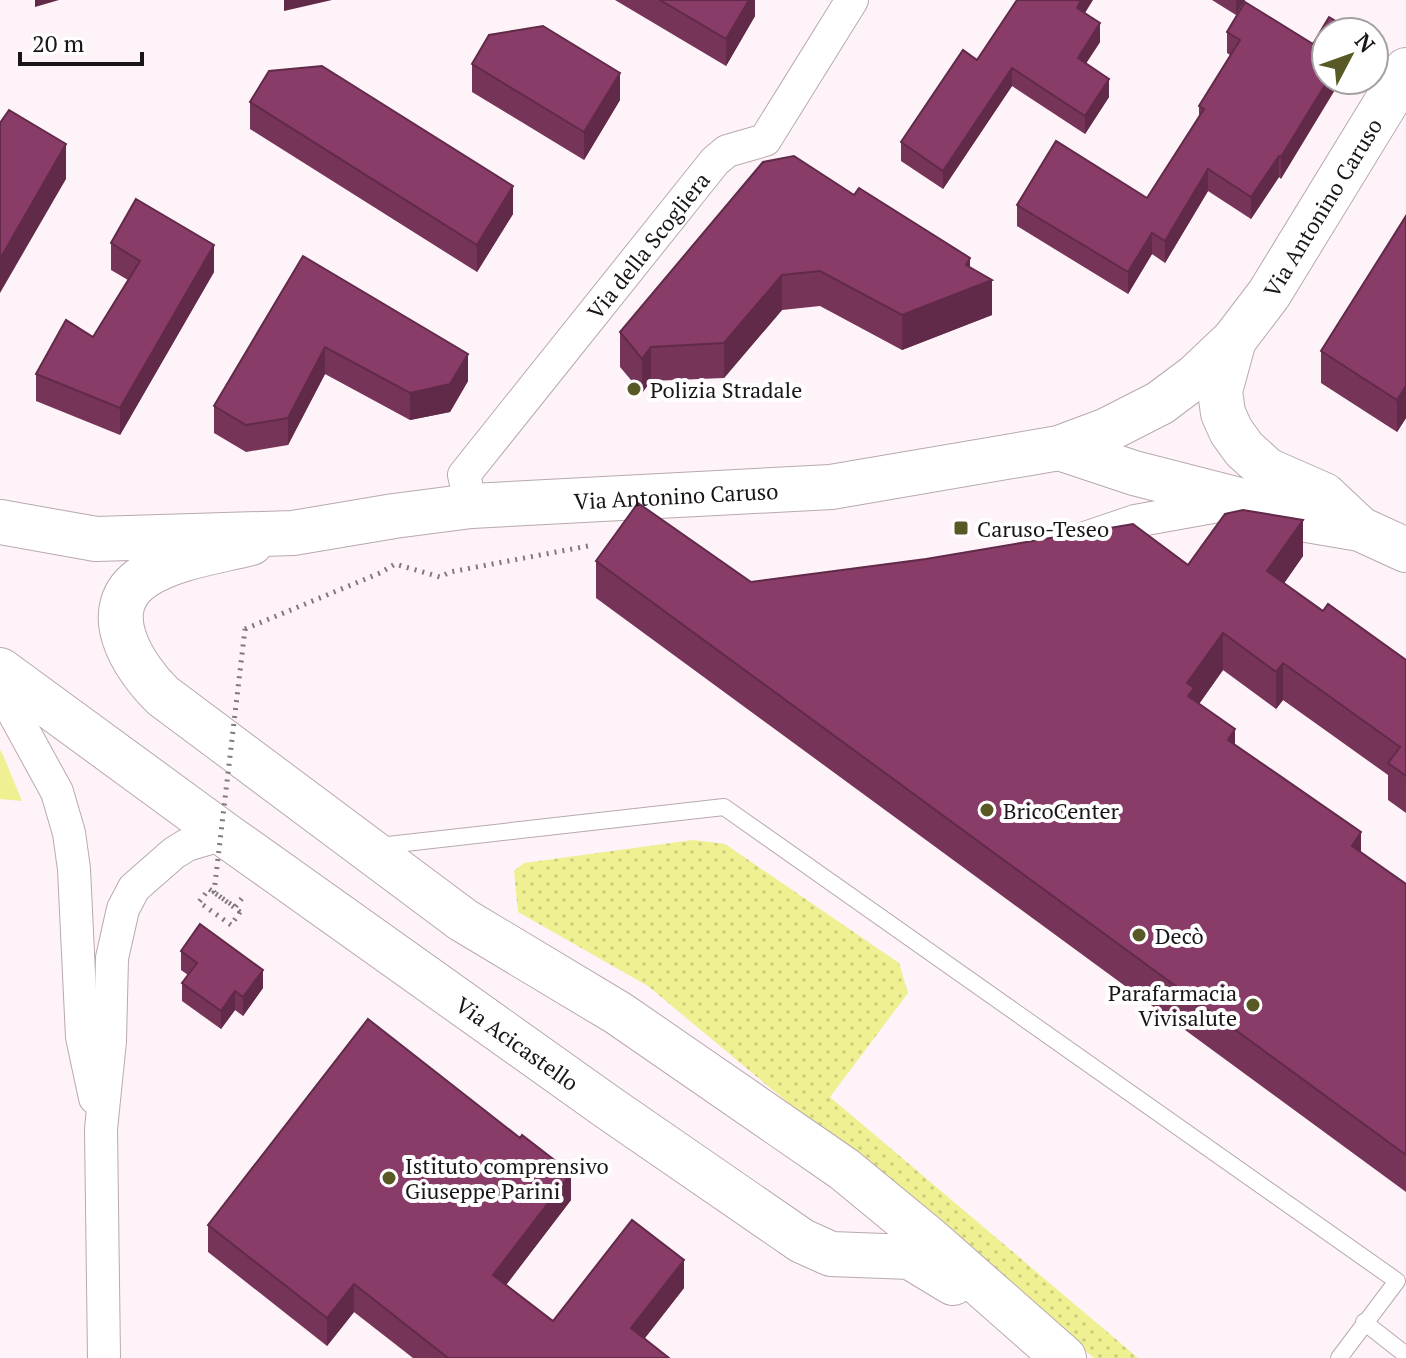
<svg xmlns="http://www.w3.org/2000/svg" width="1406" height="1358" font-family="'PT Serif',serif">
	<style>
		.grass { fill: url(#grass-dots) }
		.garden { fill: #eef091 }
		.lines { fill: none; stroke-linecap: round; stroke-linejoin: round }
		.service-casing { stroke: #b7a9b0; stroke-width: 18 }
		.minor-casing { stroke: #b7a9b0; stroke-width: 34 }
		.secondary-casing { stroke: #b7a9b0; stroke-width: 46 }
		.primary-casing { stroke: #b7a9b0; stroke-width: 46 }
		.path { stroke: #81797d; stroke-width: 5; stroke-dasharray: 2 6; stroke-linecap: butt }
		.service { stroke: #fff; stroke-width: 16 }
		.minor { stroke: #fff; stroke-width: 32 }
		.secondary { stroke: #fff; stroke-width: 44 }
		.primary { stroke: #fff; stroke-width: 44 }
		.path-bridge { stroke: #81797d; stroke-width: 5; stroke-dasharray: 2 6; stroke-linecap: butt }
		.wall { fill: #773459 }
		.shaded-wall { fill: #612a49 }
		.building { fill: #8a3c68; stroke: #612a49; stroke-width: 2 }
		.poi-dot { fill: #595926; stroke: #fff; stroke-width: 3 }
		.labels { text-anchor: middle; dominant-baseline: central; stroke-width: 8; stroke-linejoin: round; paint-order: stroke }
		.street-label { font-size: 22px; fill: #1a1518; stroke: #fff }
		.poi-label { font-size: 22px; fill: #1a1518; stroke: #fff; text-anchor: start }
	</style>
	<defs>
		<pattern id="grass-dots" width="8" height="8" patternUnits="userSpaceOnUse" patternTransform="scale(2)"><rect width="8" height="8" fill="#eef091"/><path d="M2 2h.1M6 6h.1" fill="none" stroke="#cccd7c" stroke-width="1.8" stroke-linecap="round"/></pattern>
	</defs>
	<rect width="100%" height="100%" fill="#fef3f8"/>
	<path class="grass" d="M693 840 725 844 899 963 908 993 830 1097 1138 1358H1094L648 986 518 912 514 871 524 863Z"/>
	<path class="garden" d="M0 750 3 755 22 801 0 799Z"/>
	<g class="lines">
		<defs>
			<path id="service" d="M379 846 724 807 1397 1281 1339 1358
				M1364 1322 1406 1355"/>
			<g id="minor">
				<path id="s1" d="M471 506 464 475 715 161 727 151 765 140 852 0"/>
				<path d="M1082 539 1135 521 1235 503"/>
				<path d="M0 688 57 792 69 833 74 869 82 1037 95 1098"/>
				<path d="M104 1358 101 1129 110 1041 112 958 123 909 134 888 174 853 187 845 224 834"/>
			</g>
			<g id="secondary">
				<path d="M1234 340 1220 391 1223 413 1231 431 1244 449 1267 470 1324 495 1358 527"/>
				<path d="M1059 448 1134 473 1270 508 1307 520 1360 529 1406 550"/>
				<path d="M251 543C216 552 175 557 145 576 95 608 133 667 163 696L463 920 618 1013 844 1169 929 1239 1064 1358"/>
				<path id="s2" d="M0 670 224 834 609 1108 802 1241 831 1254 910 1257 953 1283"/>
			</g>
			<g id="primary">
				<path id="s3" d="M0 522 96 539 293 533 394 516 471 506 831 487 1059 448 1107 430 1160 403 1196 376 1234 340 1269 294 1406 70"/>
			</g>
		</defs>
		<use href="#service" class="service-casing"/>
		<use href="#minor" class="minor-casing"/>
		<use href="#secondary" class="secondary-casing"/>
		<use href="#primary" class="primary-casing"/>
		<path class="path" d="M245 629 380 573 395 564 440 577 450 572 588 546
			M240 912 231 925 199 902 209 889 235 907 243 897"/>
		<use href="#service" class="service"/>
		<use href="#minor" class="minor"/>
		<use href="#secondary" class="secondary"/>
		<use href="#primary" class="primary"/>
		<path class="path-bridge" d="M240 912 214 892 245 629"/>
	</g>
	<path class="wall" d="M615 0H755V16L726 66Z
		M1212 0H1245L1236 15Z
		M1085 13 1100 42 1086 63 1109 97 1085 134 1012 86 943 189 901 161V142L977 60Z
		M1227 32 1313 44 1281 179 1279 177 1251 219 1208 191 1165 263 1152 254 1128 294 1017 226V205L1147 198 1199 118V106L1230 55 1227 53Z
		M472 64 620 100 584 160 472 92Z
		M250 102 513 214 477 272 250 129Z
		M854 195 970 268 992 315 902 350 820 306 782 310 724 378 651 381 642 393 620 367V332Z
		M1406 216V418L1397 432 1321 383V351Z
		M111 243 214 272 120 435 36 401V374L93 337 128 280 111 270Z
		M303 256 468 381 450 412 410 420 325 374 288 445 246 452 214 433V406Z
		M1303 556 1284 583 1323 611 1406 660V813L1388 800V775L1283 700 1276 709 1223 670 1199 704 1235 745 1361 853 1406 884V1192L596 598V561L751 582 1188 565Z
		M181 951 263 988 243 1016 235 1010 221 1029 182 1001V983L188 975 181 970Z
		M571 1200 506 1285 553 1321 684 1288 644 1339 669 1358H413L354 1312 327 1346 208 1252V1225Z"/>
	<path class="shaded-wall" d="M35 0H59L35 7Z
		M284 0H332L284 11Z
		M749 0H755V16L726 66V39Z
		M1081 0H1093L1077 26V8Z
		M1236 0H1245L1236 15Z
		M1100 23V42L1078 76V58Z
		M1012 68V86L943 189V171Z
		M620 73V100L584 160V132Z
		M1109 79V97L1085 134V116Z
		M1328 80H1341L1281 179V157Z
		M66 144V179L0 293V259Z
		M1279 156V177L1251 219V197Z
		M1208 169V191L1165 263V241Z
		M513 186V214L477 272V245Z
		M1152 233V254L1128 294V272Z
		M214 245V272L120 435V408Z
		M970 258V289L992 280V315L902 350V315L966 265Z
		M782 275V310L724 378V343Z
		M325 347V374L288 445V418Z
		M651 347V381L642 393V359Z
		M468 354V381L450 412 410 420V393Z
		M1406 386V418L1397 432V400Z
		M1303 520V556L1267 608V571Z
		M1223 633V670L1194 711 1188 733 1187 683Z
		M1283 663V700L1276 709V672Z
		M1235 729V766L1228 740Z
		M1361 832V869L1352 846Z
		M263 970V988L243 1016V997Z
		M235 991V1010L221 1029V1011Z
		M571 1173V1200L493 1302V1275Z
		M684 1260V1288L631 1356V1328Z
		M354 1284V1312L327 1346V1318Z"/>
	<path class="building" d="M660 0H749L726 39Z
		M1017 0H1081L1077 8 1100 23 1078 58 1109 79 1085 116 1012 68 943 171 901 142 963 50 977 60Z
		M1245 2 1313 44 1329 17 1354 32H1326V80H1328L1281 157 1279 156 1251 197 1208 169 1165 241 1152 233 1128 272 1017 205 1056 141 1147 198 1204 109 1199 106 1240 40 1227 32Z
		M543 26 620 73 584 132 472 64 489 35Z
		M322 66 513 186 477 245 250 102 269 71Z
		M9 110 66 144 0 259V123Z
		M794 156 854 195 859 188 970 258 966 265 992 280 902 315 820 271 782 275 724 343 651 347 642 359 620 332 763 162Z
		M136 199 214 245 120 408 36 374 66 320 93 337 140 261 111 243Z
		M1406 216V386L1397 400 1321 351Z
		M303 256 468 354 450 384 410 393 325 347 288 418 246 425 214 406Z
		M638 503 751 582 926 559 1133 524 1188 565 1225 514 1243 510 1303 520 1267 571 1323 611 1328 604 1406 660V776L1388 763 1400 747 1283 663 1276 672 1223 633 1187 683 1194 688 1188 696 1235 729 1228 740 1361 832 1352 846 1406 884V1155L596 561Z
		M200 924 263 970 243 997 235 991 221 1011 182 983 197 963 181 951Z
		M368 1019 520 1138 522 1135 571 1173 493 1275 553 1321 632 1220 684 1260 631 1328 669 1358H448L354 1284 327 1318 208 1225Z"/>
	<g class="poi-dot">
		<circle cx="634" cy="389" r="8"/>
		<rect x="953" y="520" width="16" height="16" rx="4"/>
		<circle cx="987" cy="810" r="8"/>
		<circle cx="1139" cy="935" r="8"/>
		<circle cx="1253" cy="1005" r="8"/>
		<circle cx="389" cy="1178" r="8"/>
	</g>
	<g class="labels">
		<g class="street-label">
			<text stroke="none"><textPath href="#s3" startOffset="1434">Via Antonino Caruso</textPath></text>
			<text stroke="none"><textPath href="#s1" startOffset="326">Via della Scogliera</textPath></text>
			<text stroke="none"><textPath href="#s3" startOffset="680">Via Antonino Caruso</textPath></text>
			<text stroke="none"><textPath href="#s2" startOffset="638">Via Acicastello</textPath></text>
		</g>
		<g class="poi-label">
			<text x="650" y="389">Polizia Stradale</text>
			<text x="977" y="528">Caruso-Teseo</text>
			<text x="1003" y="810">BricoCenter</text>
			<text x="1155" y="935">Decò</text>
			<text x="1237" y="992" text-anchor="end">Parafarmacia<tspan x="1237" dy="25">Vivisalute</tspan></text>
			<text x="405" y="1165">Istituto comprensivo<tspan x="405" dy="25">Giuseppe Parini</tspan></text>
		</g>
	</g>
	<g transform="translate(1350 56) rotate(49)"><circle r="38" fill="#ffffff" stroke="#a3a1a3" stroke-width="2"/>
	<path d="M0-6L14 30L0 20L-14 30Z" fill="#595926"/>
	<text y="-12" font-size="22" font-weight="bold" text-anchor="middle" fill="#1a1518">N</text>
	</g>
	<path d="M20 52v12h122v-12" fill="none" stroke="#1a1518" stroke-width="4"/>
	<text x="32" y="52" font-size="24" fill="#1a1518" stroke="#ffffff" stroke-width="6" paint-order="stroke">20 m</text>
</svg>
